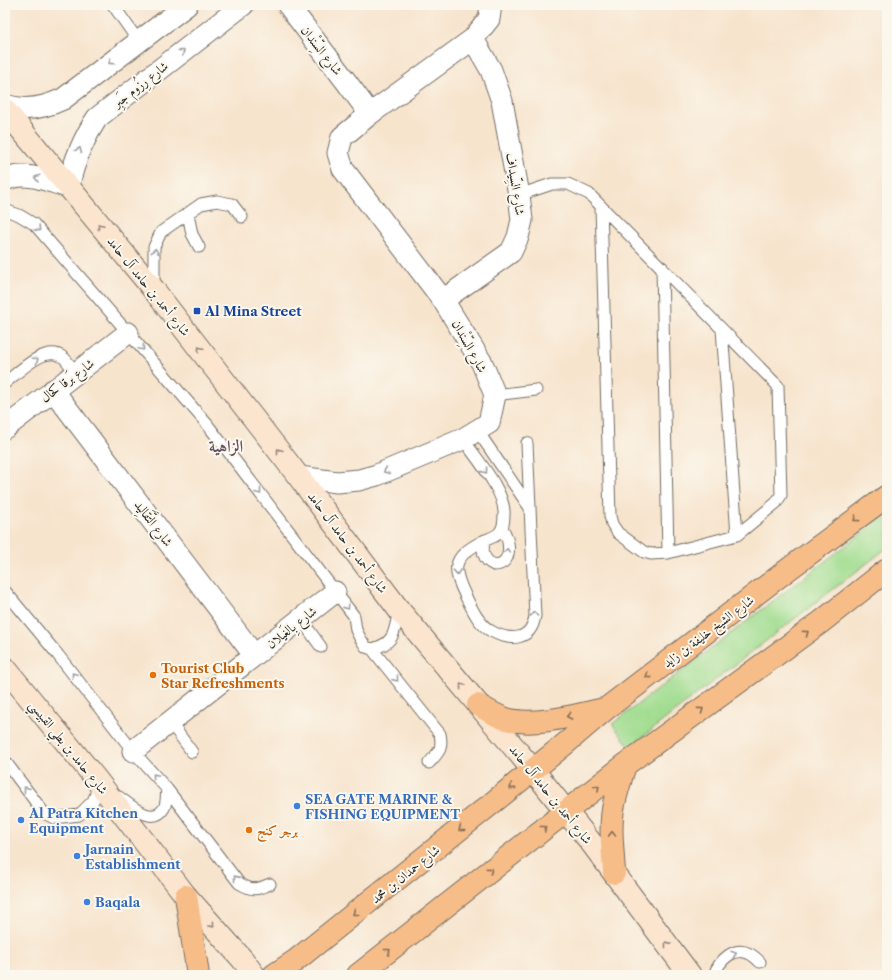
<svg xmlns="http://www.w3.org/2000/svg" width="892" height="980" font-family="'Libre Caslon Text',Amiri,serif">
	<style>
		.green { fill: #a2dd91; stroke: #66845e }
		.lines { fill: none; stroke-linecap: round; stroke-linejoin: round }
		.service-casing { stroke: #726c64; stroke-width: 13 }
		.minor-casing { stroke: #726c64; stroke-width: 23 }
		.secondary-casing { stroke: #726c64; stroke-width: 24 }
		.primary-casing { stroke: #726c64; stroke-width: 24 }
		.service { stroke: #fff; stroke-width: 11 }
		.minor { stroke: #fff; stroke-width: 21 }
		.secondary { stroke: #fce5cf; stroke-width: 22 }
		.primary { stroke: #f7bd88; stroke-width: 22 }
		.oneway { stroke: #a0a0a0 }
		.oneway2 { stroke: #94887d }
		.oneway3 { stroke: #876d55 }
		.transit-dot { fill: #1a4fb4; stroke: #fbf7ec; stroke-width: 1.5 }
		.food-dot { fill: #e8710a; stroke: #fbf7ec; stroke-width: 1.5 }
		.shop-dot { fill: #3f7fe0; stroke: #fbf7ec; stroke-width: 1.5 }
		.labels { text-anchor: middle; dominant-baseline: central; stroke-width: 4; stroke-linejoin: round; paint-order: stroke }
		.street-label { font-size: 13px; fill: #2b2b2b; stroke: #fbf7ec }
		.transit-label { font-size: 13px; font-weight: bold; fill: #164399; stroke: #fbf7ec; text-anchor: start }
		.food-label { font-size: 13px; font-weight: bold; fill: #c56008; stroke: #fbf7ec; text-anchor: start }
		.shop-label { font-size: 13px; font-weight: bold; fill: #366cbe; stroke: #fbf7ec; text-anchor: start }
		.district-label { font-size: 17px; font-weight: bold; fill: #645366; stroke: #fbf7ec }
	</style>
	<rect width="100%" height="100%" fill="#fbf7ec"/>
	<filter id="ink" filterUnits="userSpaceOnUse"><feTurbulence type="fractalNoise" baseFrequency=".025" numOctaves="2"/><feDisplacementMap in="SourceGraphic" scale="8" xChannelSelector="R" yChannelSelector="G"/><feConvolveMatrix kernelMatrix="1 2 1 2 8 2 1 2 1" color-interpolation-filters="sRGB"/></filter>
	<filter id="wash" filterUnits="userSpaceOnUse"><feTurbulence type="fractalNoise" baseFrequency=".012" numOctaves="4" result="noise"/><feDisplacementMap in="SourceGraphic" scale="16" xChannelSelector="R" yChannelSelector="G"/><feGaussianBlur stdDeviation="0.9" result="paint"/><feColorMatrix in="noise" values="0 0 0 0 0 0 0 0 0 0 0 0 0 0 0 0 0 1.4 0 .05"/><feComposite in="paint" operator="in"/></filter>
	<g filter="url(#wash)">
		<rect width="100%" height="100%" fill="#f7e4cd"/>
		<path class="green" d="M887 514V548L706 687 630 747 612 724Z"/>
	</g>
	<g filter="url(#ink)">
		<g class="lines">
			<defs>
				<path id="service" d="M113 5 139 42
					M519 195 552 184H568L589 194 774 382 778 386 781 495 776 503 737 535 668 553 651 554 644 552 618 533 612 524 610 516 601 206
					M5 210 19 215 34 224 207 424 344 603 354 616 356 630 360 638 366 647 372 649C396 643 394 631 399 610
					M188 214 192 234 199 247
					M662 267 668 553
					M154 287V247L161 232 201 204 217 201 232 204 242 217
					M722 329 737 535
					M5 383C19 372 46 343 64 358 68 362 72 368 75 373
					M495 395 536 390
					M463 439C476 458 506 492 504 515 504 521 503 529 499 533 495 537 488 539 483 541 450 558 452 569 467 599 473 611 479 624 491 631 509 641 531 642 535 616L530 508 477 430
					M527 443 530 507
					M485 540C481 551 483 560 494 565 514 565 510 539 502 528
					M5 591 58 655 133 751 167 789 239 883C252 891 257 890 270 884
					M301 619 321 647
					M372 649 440 734C443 749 439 752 429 763
					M170 722 192 752
					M5 761 44 813 54 818 79 815 93 801 96 794V782
					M119 797C129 804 153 827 164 808 167 803 166 795 167 789
					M714 975C719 961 734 945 750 954 754 956 757 959 760 962"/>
				<path id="minor" d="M288 5 348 84 370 114
					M5 105C25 112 44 108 63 99L187 5
					M5 180C25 170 48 181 68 187 74 162 83 139 97 118L243 5
					M443 300 511 252 518 237 522 220 519 195 502 101 491 70 473 39
					M53 390 254 655
					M5 428 128 333
					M299 477 337 482 359 480 377 475 463 439 489 423 495 395 482 363 443 300 343 169 338 153 342 137 370 114 473 39 489 19 491 5
					M133 751 335 592"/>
				<path id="secondary" d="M5 110 154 290 299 477 399 610 533 770 593 845 690 975
					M5 668 96 779 186 896 243 960 254 975"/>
				<path id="primary" d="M478 705C487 710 496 716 506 719 534 727 576 715 604 709
					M614 873C613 851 609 827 614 804 617 791 621 778 625 765
					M186 896 198 975
					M274 975 295 961 491 804 565 744 607 708 790 568 887 496
					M358 975 625 765 821 622 887 570"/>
			</defs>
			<use href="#service" class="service-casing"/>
			<use href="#minor" class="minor-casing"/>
			<use href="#secondary" class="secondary-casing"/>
			<use href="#primary" class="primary-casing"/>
			<use href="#service" class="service"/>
			<use href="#minor" class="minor"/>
			<use href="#secondary" class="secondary"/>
			<use href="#primary" class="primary"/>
		</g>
		<defs><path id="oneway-chevron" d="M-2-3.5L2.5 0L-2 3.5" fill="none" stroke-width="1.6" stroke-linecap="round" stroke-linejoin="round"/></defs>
		<g class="oneway">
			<use href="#oneway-chevron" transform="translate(182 52) rotate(-38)"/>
			<use href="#oneway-chevron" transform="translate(111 62) rotate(143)"/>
			<use href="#oneway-chevron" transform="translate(79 150) rotate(-67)"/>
			<use href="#oneway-chevron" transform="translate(37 178) rotate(-165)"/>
			<use href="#oneway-chevron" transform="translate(38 229) rotate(47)"/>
			<use href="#oneway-chevron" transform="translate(155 251) rotate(-84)"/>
			<use href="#oneway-chevron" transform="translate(142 348) rotate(49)"/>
			<use href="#oneway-chevron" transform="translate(36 360) rotate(-35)"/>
			<use href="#oneway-chevron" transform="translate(386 471) rotate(157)"/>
			<use href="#oneway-chevron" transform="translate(485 471) rotate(55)"/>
			<use href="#oneway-chevron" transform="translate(259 492) rotate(52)"/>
			<use href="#oneway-chevron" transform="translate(507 551) rotate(-82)"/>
			<use href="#oneway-chevron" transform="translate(457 572) rotate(88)"/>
			<use href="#oneway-chevron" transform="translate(347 607) rotate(55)"/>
			<use href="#oneway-chevron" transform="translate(534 614) rotate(-91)"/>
			<use href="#oneway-chevron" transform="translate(74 675) rotate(-128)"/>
			<use href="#oneway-chevron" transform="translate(396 679) rotate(51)"/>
			<use href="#oneway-chevron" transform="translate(155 776) rotate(-131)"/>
			<use href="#oneway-chevron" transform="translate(26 789) rotate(-127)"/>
			<use href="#oneway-chevron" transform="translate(236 878) rotate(-129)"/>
			<use href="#oneway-chevron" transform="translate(734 954) rotate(-18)"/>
		</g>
		<g class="oneway2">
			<use href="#oneway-chevron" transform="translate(100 226) rotate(-130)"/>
			<use href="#oneway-chevron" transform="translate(200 349) rotate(-128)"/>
			<use href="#oneway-chevron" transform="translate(279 451) rotate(-128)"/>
			<use href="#oneway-chevron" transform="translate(462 686) rotate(-130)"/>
			<use href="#oneway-chevron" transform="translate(212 925) rotate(49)"/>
			<use href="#oneway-chevron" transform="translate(667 944) rotate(-127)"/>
		</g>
		<g class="oneway3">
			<use href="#oneway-chevron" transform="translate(856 519) rotate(144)"/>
			<use href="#oneway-chevron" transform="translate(806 633) rotate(-36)"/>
			<use href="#oneway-chevron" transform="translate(648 676) rotate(143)"/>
			<use href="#oneway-chevron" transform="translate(701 710) rotate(-36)"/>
			<use href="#oneway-chevron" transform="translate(569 716) rotate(169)"/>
			<use href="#oneway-chevron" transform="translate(512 787) rotate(140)"/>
			<use href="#oneway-chevron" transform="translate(597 788) rotate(-39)"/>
			<use href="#oneway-chevron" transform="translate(544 828) rotate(-39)"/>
			<use href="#oneway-chevron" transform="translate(461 829) rotate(141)"/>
			<use href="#oneway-chevron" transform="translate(612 834) rotate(-91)"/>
			<use href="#oneway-chevron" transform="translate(490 870) rotate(-37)"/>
			<use href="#oneway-chevron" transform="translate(355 913) rotate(142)"/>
			<use href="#oneway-chevron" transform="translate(388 951) rotate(-38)"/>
		</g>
	</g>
	<rect class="transit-dot" x="193" y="307" width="8" height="8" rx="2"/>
	<g class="food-dot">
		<circle cx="153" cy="675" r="4"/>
		<circle cx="249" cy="830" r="4"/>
	</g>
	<g class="shop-dot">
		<circle cx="297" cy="806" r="4"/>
		<circle cx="21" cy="820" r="4"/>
		<circle cx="77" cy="856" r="4"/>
		<circle cx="87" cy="902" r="4"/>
	</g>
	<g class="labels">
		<g class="street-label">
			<text transform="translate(322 50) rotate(52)">شارع السِّنْدان</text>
			<text transform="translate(140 84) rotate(-38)">شارع رِزُوم جَبِر</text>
			<text transform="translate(516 184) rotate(81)">شارع السِّيداف</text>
			<text transform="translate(149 286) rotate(51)">شارع أحمد بن حامد آل حامد</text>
			<text transform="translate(470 346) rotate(61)">شارع السِّنْدان</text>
			<text transform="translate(67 380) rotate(-37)">شارع بَرقا كحال</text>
			<text transform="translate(154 523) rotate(53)">شارع التَّقَالِيد</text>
			<text transform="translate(348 542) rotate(53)">شارع أحمد بن حامد آل حامد</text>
			<text transform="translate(291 627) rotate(-38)">شارع بِالغَيلان</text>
			<text transform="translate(708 631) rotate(-37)">شارع الشيخ خليفة بن زايد</text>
			<text transform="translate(69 747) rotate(51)">شارع حامد بن بطي القبيسي</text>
			<text transform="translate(551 794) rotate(51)">شارع أحمد بن حامد آل حامد</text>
			<text transform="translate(405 874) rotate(-39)">شارع حمدان بن محمد</text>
		</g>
		<g class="transit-label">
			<text x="205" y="311">Al Mina Street</text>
		</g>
		<g class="food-label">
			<text x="161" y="668">Tourist Club<tspan x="161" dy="15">Star Refreshments</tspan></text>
			<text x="257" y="830">برجر كنج</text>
		</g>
		<g class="shop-label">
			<text x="305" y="799">SEA GATE MARINE &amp;<tspan x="305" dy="15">FISHING EQUIPMENT</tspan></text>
			<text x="29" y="813">Al Patra Kitchen<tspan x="29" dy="15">Equipment</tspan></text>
			<text x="85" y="849">Jarnain<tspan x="85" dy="15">Establishment</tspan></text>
			<text x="95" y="902">Baqala</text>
		</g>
		<g class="district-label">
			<text x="226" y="446">الزاهية</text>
		</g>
	</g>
	<rect width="892" height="980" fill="none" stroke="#fbf7ec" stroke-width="20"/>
</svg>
